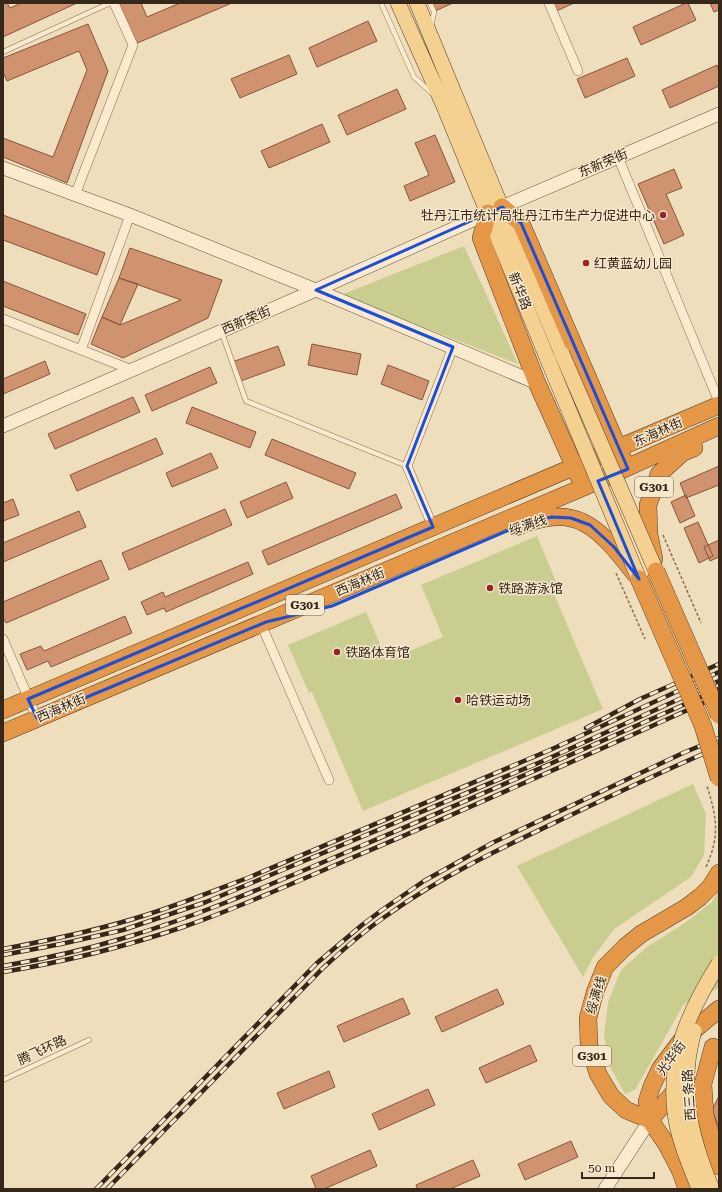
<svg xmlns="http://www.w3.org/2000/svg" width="722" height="1192" font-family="'Roboto Serif','Noto Sans SC',serif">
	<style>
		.green { fill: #c9cd90 }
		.building { fill: #cf9370; stroke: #87553a }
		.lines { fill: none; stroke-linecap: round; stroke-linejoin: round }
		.lane-casing { stroke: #876d55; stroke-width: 5.5 }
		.street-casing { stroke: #876d55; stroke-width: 10 }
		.secondary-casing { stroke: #694f39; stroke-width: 14 }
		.primary-casing { stroke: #543c2a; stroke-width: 16 }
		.highway-casing { stroke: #543c2a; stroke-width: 18 }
		.path { stroke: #876d55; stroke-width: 1.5; stroke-dasharray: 3 2; stroke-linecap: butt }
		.lane { stroke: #faebcf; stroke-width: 4.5 }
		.street { stroke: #faebcf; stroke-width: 9 }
		.secondary { stroke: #faebcf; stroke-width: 13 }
		.primary { stroke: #f5d191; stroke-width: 15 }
		.highway { stroke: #e49847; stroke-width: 17 }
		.rail-casing { stroke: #36271b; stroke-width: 4.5 }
		.rail { stroke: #f6e8cc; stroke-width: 3; stroke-dasharray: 9; stroke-linecap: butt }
		.primary-bridge-casing { stroke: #543c2a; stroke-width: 16; stroke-linecap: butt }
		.highway-bridge-casing { stroke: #543c2a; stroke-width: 18; stroke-linecap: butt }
		.primary-bridge { stroke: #f5d191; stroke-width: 15 }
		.highway-bridge { stroke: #e49847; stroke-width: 17 }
		.marked { fill: none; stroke: #1d4ed8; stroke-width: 3; stroke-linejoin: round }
		.poi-dot { fill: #992329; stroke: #f6e8cc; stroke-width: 1.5 }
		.labels { text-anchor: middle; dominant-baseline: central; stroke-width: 3; stroke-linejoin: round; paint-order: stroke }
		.shield { fill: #f6e8cc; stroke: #706150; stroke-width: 1 }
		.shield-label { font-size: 12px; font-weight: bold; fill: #36271b }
		.street-label { font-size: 13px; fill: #36271b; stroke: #f6e8cc }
		.poi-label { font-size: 13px; fill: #36271b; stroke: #f6e8cc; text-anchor: start }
	</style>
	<rect width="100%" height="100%" fill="#efdebc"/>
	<path class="green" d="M464 246 518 364 341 295Z
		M537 536 560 591 554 594 603 709 363 811 312 692 309 693 288 645 366 612 387 660 359 672 443 637 421 585Z
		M693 784 706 814 704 855 691 877 614 929 592 959 583 977 517 866Z
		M719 888V988L684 1004 635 1090 625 1094 610 1067 604 1036 608 1002 621 970 647 947 682 925 712 902Z"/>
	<path class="building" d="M3 3H7L10 8 21 3H77L3 37Z
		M117 3H141L147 17 180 3H232L135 44Z
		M432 3H453L435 11Z
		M547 3H574L552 13Z
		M686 3H688L696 20 641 45 633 27Z
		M710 3H719V10L714 12Z
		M368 21 377 41 317 67 309 48Z
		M88 24 108 71 67 183 3 157V138L53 157 87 70 79 51 7 81 3 72V58Z
		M289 55 297 74 240 98 231 79Z
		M627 58 635 76 585 98 577 79Z
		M717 65 719 71V86L670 108 662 90Z
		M397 89 406 109 347 135 338 115Z
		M322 124 330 142 269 168 261 151Z
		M435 135 455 182 410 201 404 186 429 175 415 143Z
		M674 169 682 188 666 194 684 235 664 244 638 184Z
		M3 215 105 253 97 275 3 240Z
		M130 248 222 280 208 318 123 358 91 344 102 317 120 325 181 300 119 278Z
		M119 278 138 284 120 325 102 317Z
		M3 281 86 314 78 335 3 306Z
		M312 344 361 354 357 375 308 365Z
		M278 346 285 365 238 382 232 362Z
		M45 361 50 374 3 394V379Z
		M388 365 429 381 422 400 381 384Z
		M210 367 217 383 152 411 145 395Z
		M133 397 140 412 55 449 48 434Z
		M192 407 256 432 250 448 186 423Z
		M156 438 163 454 77 491 70 475Z
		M272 439 356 473 349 489 265 455Z
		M211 453 218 468 172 487 166 473Z
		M719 466V485L686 498 680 483Z
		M286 482 293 498 247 518 240 502Z
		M396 494 402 508 268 565 262 551Z
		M686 495 695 516 680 523 671 502Z
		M13 499 19 515 3 521V503Z
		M225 509 232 525 129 570 122 553Z
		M79 511 86 527 3 562V543Z
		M698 522 713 556 699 563 684 528Z
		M719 540V557L710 561 704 547Z
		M101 560 109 579 6 623 3 617V602Z
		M248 562 253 574 166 612 164 608 147 615 141 602 163 592 165 597Z
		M125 616 132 633 51 667 48 661 27 670 20 654 41 646 44 651Z
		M497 989 504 1004 442 1032 435 1017Z
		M403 998 410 1014 344 1042 337 1026Z
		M530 1045 537 1061 486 1083 479 1068Z
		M329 1071 335 1087 284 1109 277 1093Z
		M428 1089 435 1105 379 1130 372 1114Z
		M719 1096V1128L712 1110Z
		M571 1141 578 1157 525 1180 518 1164Z
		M370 1150 377 1166 324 1189H316L311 1176Z
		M473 1160 480 1176 450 1189H417L416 1185Z"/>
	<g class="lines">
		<defs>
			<path id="lane" d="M381 3 414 77 433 94
				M430 3 434 12 431 26
				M3 52 110 3
				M222 333 246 401 407 466
				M3 1080 89 1040"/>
			<path id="street" d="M549 3 578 71
				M618 157 719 402
				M75 195 133 45 114 3
				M3 319 132 370
				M81 350 130 215
				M433 527 407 466 453 347
				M261 624 329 780
				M3 639 37 718"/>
			<path id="secondary" d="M3 168 130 215 316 290 537 383
				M3 426 316 290 502 207 719 114
				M605 1189 650 1120"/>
			<path id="primary" d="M398 3 443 104 548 360
				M417 3 562 354"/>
			<path id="highway" d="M502 207 521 223 623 459
				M488 213 481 238 537 383 579 477
				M516 527C578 501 599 528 635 574
				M654 559 649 534 648 505 659 474 682 453 694 448
				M3 710 719 405
				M3 733 584 487 719 426
				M713 1047 703 1084 705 1115 719 1166
				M650 1120 626 1110 611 1096 598 1074 589 1045 588 1018 595 992 605 967 625 947 641 934 687 907 700 897 711 886 719 873
				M650 1120 681 1084
				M687 1189 680 1170 667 1145 650 1120 647 1101 652 1086 660 1069 681 1041 719 1009"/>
		</defs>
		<use href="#lane" class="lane-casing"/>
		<use href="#street" class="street-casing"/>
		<use href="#secondary" class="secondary-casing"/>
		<use href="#primary" class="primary-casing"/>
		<use href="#highway" class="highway-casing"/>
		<path class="path" d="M663 535 701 623
			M616 573 645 639
			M706 867C720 836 717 818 707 786"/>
		<use href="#lane" class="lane"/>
		<use href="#street" class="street"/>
		<use href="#secondary" class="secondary"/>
		<use href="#primary" class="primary"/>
		<use href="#highway" class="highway"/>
		<defs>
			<path id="rail" d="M586 728 640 699 719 664
				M3 949C51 940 99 930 146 915 181 904 216 890 250 877L550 750 719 672
				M3 955 61 944 123 930 206 902 543 761 719 681
				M3 966C44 959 84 950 124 938 205 914 283 879 361 846 481 795 600 742 719 689
				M3 972C64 962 124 947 183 927 241 907 298 881 354 857 477 805 598 750 719 696
				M96 1189 317 963 362 925 382 910 424 881 492 843 683 753 719 738
				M107 1189 323 968C344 949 365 930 389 914 446 873 510 844 573 814 621 791 670 768 719 747"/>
		</defs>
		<use href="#rail" class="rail-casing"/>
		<use href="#rail" class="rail"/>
		<defs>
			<path id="primary-bridge" d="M562 354 656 571
				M548 360 639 579
				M694 1031C678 1087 690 1136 712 1189
				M699 1189C690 1165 678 1139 675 1113 668 1056 689 1011 719 963"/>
			<path id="highway-bridge" d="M656 571 719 715
				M639 579 703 726 719 778"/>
		</defs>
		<use href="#primary-bridge" class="primary-bridge-casing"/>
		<use href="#highway-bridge" class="highway-bridge-casing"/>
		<use href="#primary-bridge" class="primary-bridge"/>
		<use href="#highway-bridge" class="highway-bridge"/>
	</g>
	<path class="marked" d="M502 207 521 223 628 469 598 481 639 579 614 547 590 525 571 518 552 517 528 522 332 606 266 622 37 718 28 699 433 527 407 466 453 347 316 290Z"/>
	<g class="poi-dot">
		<circle cx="663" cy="215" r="4"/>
		<circle cx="586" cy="263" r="4"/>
		<circle cx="490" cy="588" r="4"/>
		<circle cx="337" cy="652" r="4"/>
		<circle cx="458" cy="700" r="4"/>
	</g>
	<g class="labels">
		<g class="shield">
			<rect x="635" y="477" width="38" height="20" rx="3"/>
			<rect x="286" y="595" width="38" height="20" rx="3"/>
			<rect x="573" y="1046" width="38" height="20" rx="3"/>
		</g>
		<g class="shield-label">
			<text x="654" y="487">G301</text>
			<text x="305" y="605">G301</text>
			<text x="592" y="1056">G301</text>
		</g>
		<g class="street-label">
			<text transform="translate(603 163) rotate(-23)">东新荣街</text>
			<text transform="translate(520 291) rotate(68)">新华路</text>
			<text transform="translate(246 320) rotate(-23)">西新荣街</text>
			<text transform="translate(658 432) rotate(-24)">东海林街</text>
			<text transform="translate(528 525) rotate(-18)">绥满线</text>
			<text transform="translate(360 582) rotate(-23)">西海林街</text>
			<text transform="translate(61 708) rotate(-23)">西海林街</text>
			<text transform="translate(596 995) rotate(-72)">绥满线</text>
			<text transform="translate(42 1050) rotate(-25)">腾飞环路</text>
			<text transform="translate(671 1058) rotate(-54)">光华街</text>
			<text transform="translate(689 1095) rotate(-94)">西三条路</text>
		</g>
		<g class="poi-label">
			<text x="655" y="215" text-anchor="end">牡丹江市统计局牡丹江市生产力促进中心</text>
			<text x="594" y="263">红黄蓝幼儿园</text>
			<text x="498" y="588">铁路游泳馆</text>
			<text x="345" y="652">铁路体育馆</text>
			<text x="466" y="700">哈铁运动场</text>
		</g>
	</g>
	<rect width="722" height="1192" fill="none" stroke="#36271b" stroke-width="8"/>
	<path d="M582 1172v6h72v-6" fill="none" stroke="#36271b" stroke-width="2"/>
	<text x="588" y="1172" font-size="12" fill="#36271b" stroke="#f6e8cc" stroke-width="3" paint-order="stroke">50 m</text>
</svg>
